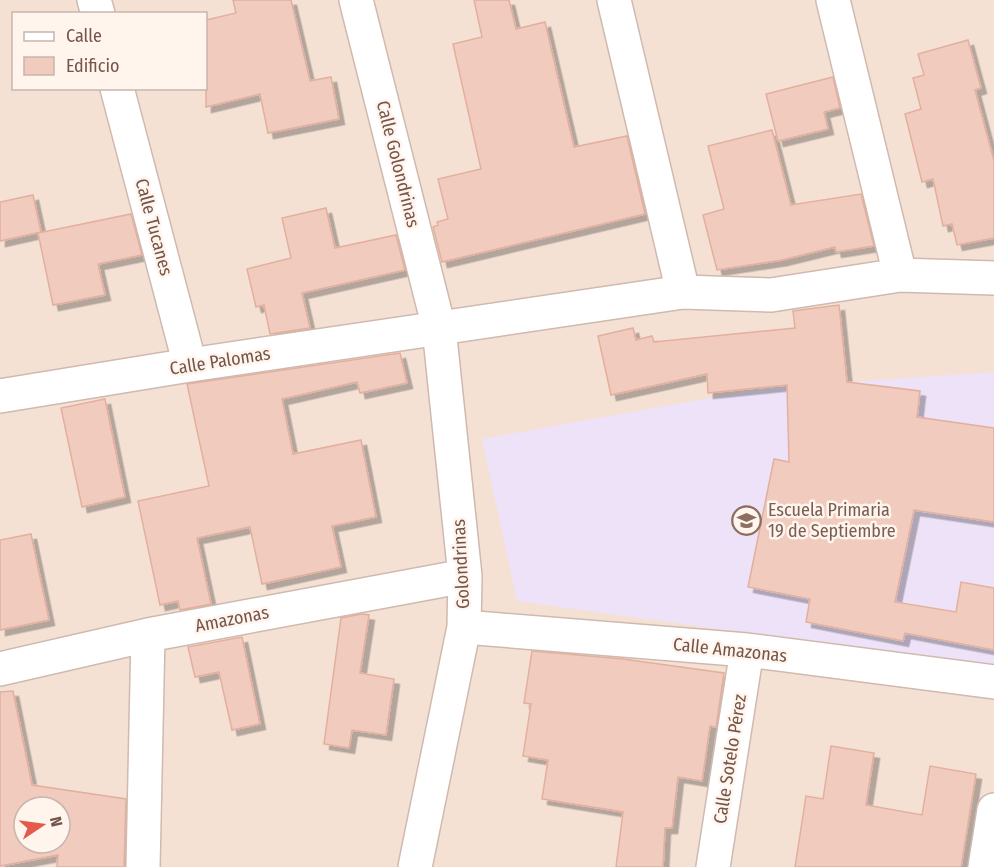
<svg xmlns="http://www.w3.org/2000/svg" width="994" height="867" font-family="'Fira Sans Condensed',sans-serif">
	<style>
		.residential { fill: #f4e1d4; fill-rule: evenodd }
		.education { fill: #ede2f8 }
		.building { fill: #f1cbbe; stroke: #e3af9e; stroke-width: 1.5; fill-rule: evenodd; filter: url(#shadow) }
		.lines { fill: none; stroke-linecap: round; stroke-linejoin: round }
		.minor-casing { stroke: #d0b9af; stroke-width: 36 }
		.minor { stroke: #fff; stroke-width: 33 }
		.labels { text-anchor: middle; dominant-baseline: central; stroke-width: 5; stroke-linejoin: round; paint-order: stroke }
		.street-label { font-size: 18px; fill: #75544b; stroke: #fff5ec }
		.education-label { font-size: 18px; fill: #785e54; stroke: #fff5ec; text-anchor: start }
	</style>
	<defs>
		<filter id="shadow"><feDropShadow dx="5.5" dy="5.5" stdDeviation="0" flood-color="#0004"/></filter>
	</defs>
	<rect width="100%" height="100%" fill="#fcf0e6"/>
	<path class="residential" d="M0 0H994V867H0ZM14 14H206V88H14ZM24 807H60V843H24Z"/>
	<path class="education" d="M994 372V667L517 601 482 439 766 388Z"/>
	<path class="building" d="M233 0H291L310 81 331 77 339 119 268 133 260 94 206 107V20L236 13Z
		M474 0H509L516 29 545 22 574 147 627 136 645 214 442 262 433 227 438 225 437 222 448 219 438 179 481 169 453 44 482 37Z
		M968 40 981 88 975 90 994 161V238L957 245 952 224 943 226 933 179 922 182 905 114 921 109 913 78 924 75 918 54Z
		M833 77 840 108 824 112 828 129 778 141 766 94Z
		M772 130 791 205 861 194 874 246 836 252 835 247 782 260 717 270 703 215 724 209 708 146Z
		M33 195 41 232 0 241V202Z
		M326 208 335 248 396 235 405 270 302 293 310 328 270 334 264 305 256 307 247 269 291 258 282 218Z
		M131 214 142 255 98 264 105 295 53 305 38 233Z
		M839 305 847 382 920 391 917 417 994 428V522L914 510 895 602 956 612 961 582 994 588V650L905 633 903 641 806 622 810 599 748 587 774 459 789 462 787 385 708 393 707 374 611 395 598 336 633 328 636 340 652 336 654 342 795 328 793 311Z
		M400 353 407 383 360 393 357 382 282 399 293 454 361 440 376 517 332 526 341 567 262 584 250 527 197 538 211 604 180 610 178 601 160 605 138 501 209 486 187 384Z
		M105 399 125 497 82 507 61 408Z
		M31 534 49 620 0 630V540Z
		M362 614 369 615 360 673 394 679 386 735 352 730 349 748 324 744 341 618Z
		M242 637 260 724 232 730 219 672 195 677 188 647Z
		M532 651 623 659 724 673 716 727 710 726 702 781 678 777 672 828H665L663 867H616L623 812 542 799 548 760 523 756 531 704 524 703Z
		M13 691 32 785 126 799 124 867H57L58 855 0 866V692ZM24 807H60V843H24Z
		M831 746 874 753 866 805 922 815 930 766 976 774 961 867H795L806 796 823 799Z"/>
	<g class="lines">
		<defs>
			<path id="minor" d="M94 0 98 14
				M356 0 439 328 465 576 464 627 415 867
				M614 0 683 292
				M833 0 900 275
				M117 88 190 365
				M0 396 190 365 683 292 771 295 900 275 994 278
				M464 627 747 650 994 682
				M0 669 148 635 465 576
				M143 867 148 635
				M713 867 747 650
				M985 867 994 810"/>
		</defs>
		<use href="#minor" class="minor-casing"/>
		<use href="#minor" class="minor"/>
	</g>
	<defs>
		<symbol id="school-ring" viewBox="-11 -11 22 22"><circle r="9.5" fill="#fff5ec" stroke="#8d6e63" stroke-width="1.5"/><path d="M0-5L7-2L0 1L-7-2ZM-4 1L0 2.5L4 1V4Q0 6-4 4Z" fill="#8d6e63"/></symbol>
	</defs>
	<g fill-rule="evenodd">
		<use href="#school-ring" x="730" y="504" width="33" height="33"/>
	</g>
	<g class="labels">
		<g class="street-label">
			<text transform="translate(398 164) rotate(76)">Calle Golondrinas</text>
			<text transform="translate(154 227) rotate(75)">Calle Tucanes</text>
			<text transform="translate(220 361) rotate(-9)">Calle Palomas</text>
			<text transform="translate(461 564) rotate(-93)">Golondrinas</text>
			<text transform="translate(232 619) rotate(-11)">Amazonas</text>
			<text transform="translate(730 650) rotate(6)">Calle Amazonas</text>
			<text transform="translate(730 759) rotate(-81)">Calle Sotelo Pérez</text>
		</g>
		<g class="education-label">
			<text x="768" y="510">Escuela Primaria<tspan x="768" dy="21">19 de Septiembre</tspan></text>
		</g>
	</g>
	<rect x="12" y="12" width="195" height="78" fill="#fff5ec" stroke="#c8b5ac" stroke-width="1.5"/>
	<rect x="24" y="32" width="30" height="9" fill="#ffffff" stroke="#c8b5ac" stroke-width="1.5"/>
	<text x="66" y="42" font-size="18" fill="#75544b">Calle</text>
	<rect x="24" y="57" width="30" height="18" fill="#f1cbbe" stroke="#c8b5ac" stroke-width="1.5"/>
	<text x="66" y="72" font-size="18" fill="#75544b">Edificio</text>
	<g transform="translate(42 825) rotate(77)"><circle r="28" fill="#fff5ec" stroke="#c8b5ac" stroke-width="1.5"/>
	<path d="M0-4.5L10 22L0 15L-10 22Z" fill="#e45a4d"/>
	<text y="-9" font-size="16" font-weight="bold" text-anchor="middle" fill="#75544b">N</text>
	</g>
</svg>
